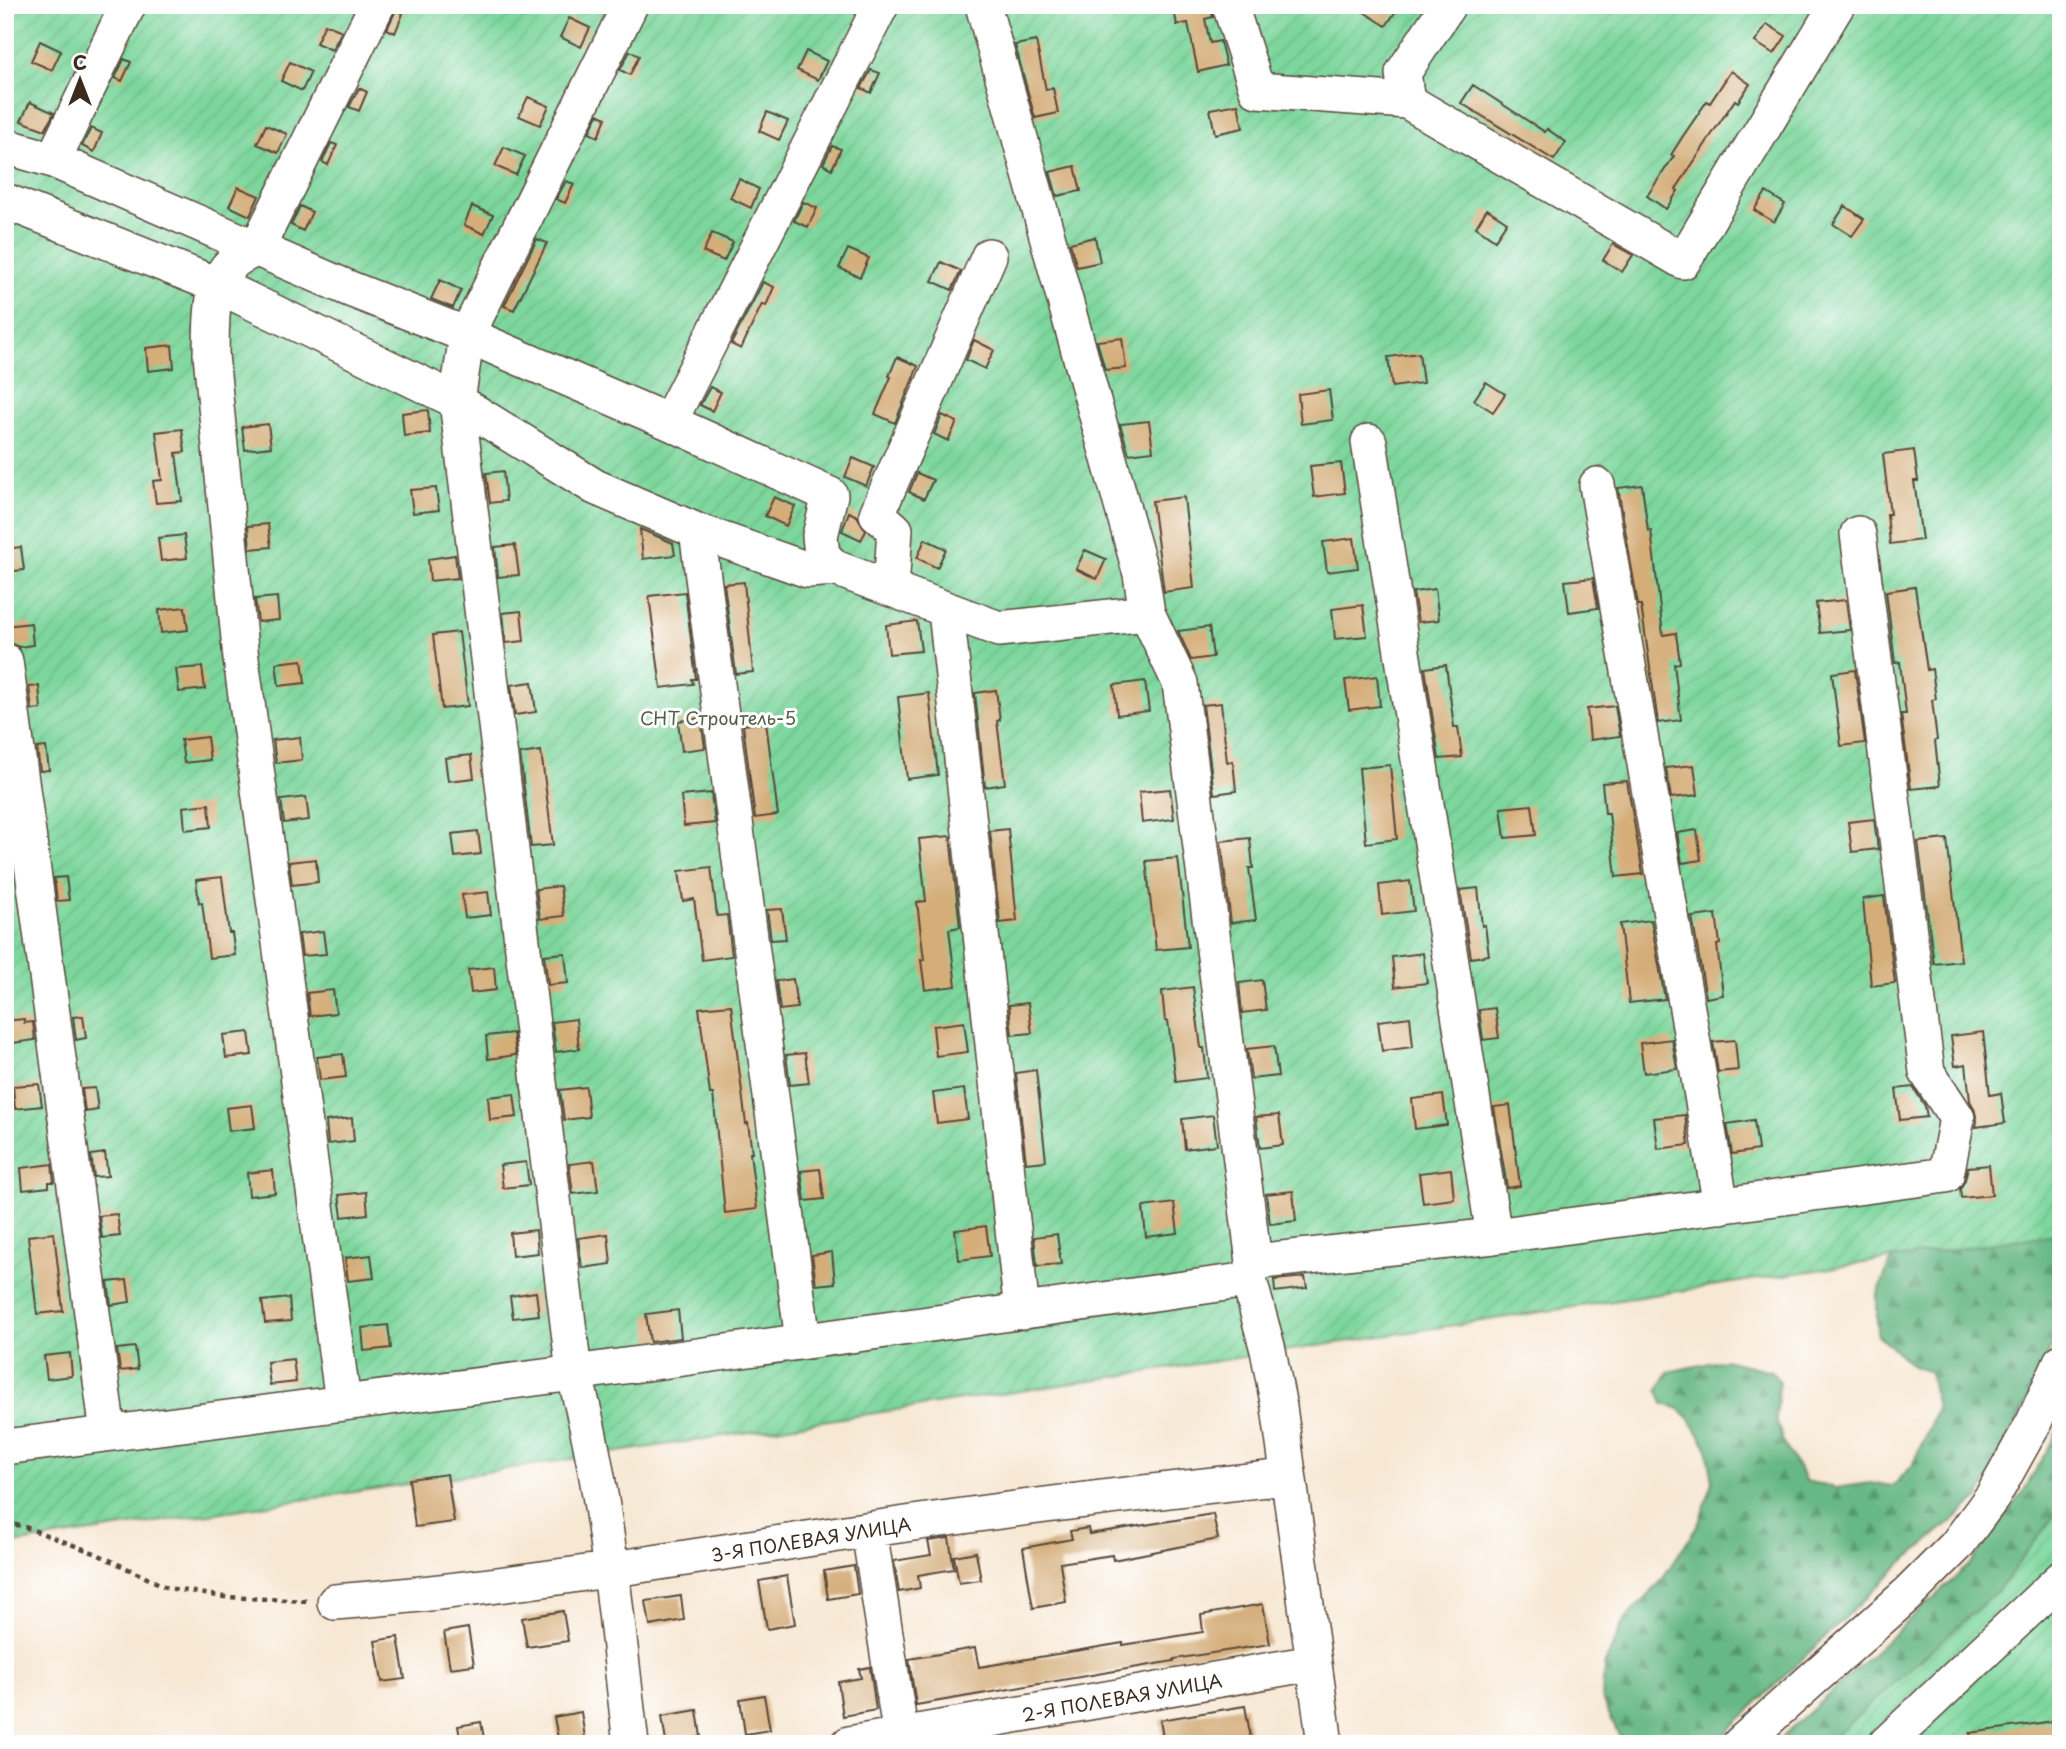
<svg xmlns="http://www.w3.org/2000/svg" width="2066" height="1749" font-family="'Playpen Sans',sans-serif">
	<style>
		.forest { fill: url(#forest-firs); stroke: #507151; stroke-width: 2 }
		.garden { fill: url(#garden-furrows); stroke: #5c805e; stroke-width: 2 }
		.building { fill: #d4ad79 }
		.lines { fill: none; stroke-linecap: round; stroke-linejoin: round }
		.minor-casing { stroke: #574639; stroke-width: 38 }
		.path { stroke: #574639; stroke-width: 4.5; stroke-dasharray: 5 5; stroke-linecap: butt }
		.minor { stroke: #fff; stroke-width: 35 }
		.labels { text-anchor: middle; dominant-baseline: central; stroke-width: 6; stroke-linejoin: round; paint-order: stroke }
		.park-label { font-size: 18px; fill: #4f5e44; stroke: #fff }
		.street-label { font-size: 18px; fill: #3b2a1e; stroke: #fff }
	</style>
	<defs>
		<pattern id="forest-firs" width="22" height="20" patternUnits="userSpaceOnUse" patternTransform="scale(1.75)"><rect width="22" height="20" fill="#66b884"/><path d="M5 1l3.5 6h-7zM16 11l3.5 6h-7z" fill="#55966b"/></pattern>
		<pattern id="garden-furrows" width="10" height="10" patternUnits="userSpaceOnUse" patternTransform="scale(1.75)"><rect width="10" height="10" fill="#7dd79d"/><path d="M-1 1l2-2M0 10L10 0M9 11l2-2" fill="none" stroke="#6db987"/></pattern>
	</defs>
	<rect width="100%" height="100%" fill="#fff"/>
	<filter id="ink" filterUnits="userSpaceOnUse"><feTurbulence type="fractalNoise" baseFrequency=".0143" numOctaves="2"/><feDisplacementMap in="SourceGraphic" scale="14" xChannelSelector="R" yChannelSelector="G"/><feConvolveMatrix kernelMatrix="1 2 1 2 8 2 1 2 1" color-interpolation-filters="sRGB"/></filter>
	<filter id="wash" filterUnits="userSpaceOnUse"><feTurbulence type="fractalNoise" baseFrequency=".00686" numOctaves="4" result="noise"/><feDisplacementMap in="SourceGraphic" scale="28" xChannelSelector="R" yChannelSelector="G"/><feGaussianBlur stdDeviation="1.57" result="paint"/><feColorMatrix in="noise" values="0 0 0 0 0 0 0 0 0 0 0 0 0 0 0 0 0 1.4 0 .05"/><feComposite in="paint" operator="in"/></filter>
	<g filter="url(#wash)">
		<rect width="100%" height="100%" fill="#f7e8d4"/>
		<path class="forest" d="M2061 1127V1323L2041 1372 1979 1498 1903 1562 1714 1744H1629L1619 1735 1602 1699 1604 1666 1624 1620 1658 1585 1698 1525 1713 1482 1707 1447 1689 1418 1678 1408 1663 1404 1658 1390 1668 1372 1724 1360 1771 1371 1779 1381 1776 1418 1783 1442 1806 1481 1835 1488 1870 1483 1893 1486 1912 1466 1937 1409 1930 1372 1913 1366 1877 1334V1297L1888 1267 1911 1224Z
			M2061 1420V1524L1855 1744H1775L1970 1564 2022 1494 2054 1438Z"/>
		<path class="garden" d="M5 5H2061V1233L5 1545Z
			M2061 1507V1744H1826L1998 1590Z"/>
		<g id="blocks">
			<path class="building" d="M1173 5H1210L1213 17 1205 19 1210 43 1220 41 1226 65 1198 72 1188 23 1177 25Z
				M1353 5H1400L1386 26Z
				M396 10 403 14 395 33 387 29Z
				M569 18 590 28 581 47 560 37Z
				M325 24 342 31 332 50 316 43Z
				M1767 24 1786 36 1774 54 1755 42Z
				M40 41 61 51 52 70 31 61Z
				M1036 41 1046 90 1053 88 1058 113 1035 118 1015 45Z
				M630 51 639 56 630 75 620 70Z
				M806 51 827 61 818 80 797 70Z
				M124 59 131 62 122 81 115 78Z
				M290 62 311 72 302 91 281 81Z
				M871 70 880 73 871 93 861 88Z
				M1731 71 1750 84 1738 102 1735 100 1714 131 1676 189 1678 191 1666 209 1647 196 1674 156 1671 155 1683 136 1707 101 1710 103Z
				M1473 85 1545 132 1547 129 1566 142 1554 160 1461 103Z
				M359 88 367 92 359 111 349 107Z
				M528 97 549 106 540 125 519 116Z
				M30 102 54 113 45 130 21 121Z
				M1238 104 1243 128 1215 134 1210 109Z
				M767 112 788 121 779 140 759 131Z
				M598 114 606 118 598 137 589 133Z
				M266 125 287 134 278 153 257 144Z
				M91 128 102 133 94 152 82 146Z
				M331 143 337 145 328 165 322 162Z
				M832 146 841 149 832 169 823 164Z
				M504 147 525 156 516 175 495 166Z
				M1075 166 1081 191 1057 196 1050 172Z
				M739 179 759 189 751 208 730 198Z
				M566 181 574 184 565 203 556 199Z
				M238 187 259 196 250 216 229 206Z
				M1766 192 1785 204 1774 222 1754 210Z
				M803 202 817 208 808 227 794 221Z
				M300 206 312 212 303 231 291 225Z
				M472 206 493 215 484 234 464 225Z
				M1845 206 1864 219 1852 236 1833 224Z
				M1487 209 1507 222 1495 240 1476 227Z
				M712 233 733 242 724 261 703 252Z
				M1095 237 1100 262 1077 267 1070 243Z
				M537 239 547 243 514 310 504 306Z
				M1613 244 1633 255 1622 272 1603 260Z
				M848 249 869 258 860 277 839 268Z
				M941 262 961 271 952 290 932 281Z
				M440 280 461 290 453 308 431 299Z
				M763 282 774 287 766 306 762 304 741 349 731 344Z
				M1122 338 1126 368 1105 370 1097 341Z
				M974 340 994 350 985 369 966 360Z
				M172 345 174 368 148 371 146 348Z
				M1419 353 1423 383 1392 387 1388 357Z
				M897 357 918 366 895 423 875 414 891 377 889 376Z
				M1486 382 1505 394 1493 412 1474 400Z
				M710 387 721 392 712 411 700 405Z
				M1329 390 1333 420 1301 424 1298 394Z
				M428 410 430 433 404 436 402 413Z
				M942 415 957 422 948 441 934 434Z
				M1149 421 1153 451 1129 454 1120 424Z
				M268 424 271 447 245 450 242 427Z
				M182 429 185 452 176 453 182 501 156 503 153 481 162 480 156 432Z
				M1914 450 1918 481H1914L1922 540 1890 544 1887 514H1890L1883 454Z
				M853 458 874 467 866 486 845 477Z
				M1341 463 1345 493 1314 497 1310 466Z
				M503 471 506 501 490 503 486 473Z
				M917 473 933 480 924 499 909 492Z
				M1642 485 1648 531 1651 530 1663 635 1676 633 1680 663 1674 664 1681 720 1658 723 1641 605H1638L1618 488Z
				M436 488 439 510 413 513 410 490Z
				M774 497 795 506 786 526 765 516Z
				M1184 497 1194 588 1164 592 1152 501Z
				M849 512 857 516 866 531 861 540 842 531Z
				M268 524 271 547 250 549 248 526Z
				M640 529 673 543 675 555 643 559Z
				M184 535 187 558 161 561 158 538Z
				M1354 538 1358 568 1327 572 1323 542Z
				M925 539 946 549 937 568 917 558Z
				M515 545 519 575 498 577 495 547Z
				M21 547 24 570 5 572V549Z
				M1085 550 1106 559 1097 579 1076 569Z
				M455 555 458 578 430 581 428 559Z
				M1593 578 1598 608 1569 612 1565 581Z
				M744 582 753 672 736 674 724 584Z
				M1915 587 1927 670 1932 669 1936 699 1932 700 1937 740 1935 741 1940 786 1911 789 1901 714H1906L1900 662 1895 663 1886 591Z
				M1435 589 1439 620 1418 622 1413 592Z
				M685 592 696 679H692L693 684 661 688 649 596Z
				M277 597 279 620 258 622 255 599Z
				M1846 600 1850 630 1820 633 1816 603Z
				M1363 605 1367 636 1335 639 1332 609Z
				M185 607 188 630 161 633 159 610Z
				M521 611 524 641 506 643 503 613Z
				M917 621 921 651 889 654 886 625Z
				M31 623 33 645 19 647 7 642 5 626Z
				M1209 627 1213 657 1191 660 1178 631Z
				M459 632 468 706 442 709 433 635Z
				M302 660 305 683 279 686 276 663Z
				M1446 665 1454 727H1458L1462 757 1439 759 1425 668Z
				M202 667 205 689 179 692 176 669Z
				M1855 670 1865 743 1841 746 1832 673Z
				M1377 676 1380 706 1349 710 1345 680Z
				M1145 681 1149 711 1117 715 1114 685Z
				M532 682 536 712 515 715 511 685Z
				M39 686 41 709 32 710 29 687Z
				M996 690 1000 720 997 721 1005 784 985 787 975 693Z
				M929 693 938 775 907 779 898 697Z
				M1221 703 1227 762 1233 761 1236 791 1214 794 1203 705Z
				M1615 706 1620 736 1590 740 1587 709Z
				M701 718 705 748 682 751 678 721Z
				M766 722 778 815 755 818 743 725Z
				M207 737 210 760 184 763 181 740Z
				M300 737 302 760 276 763 273 740Z
				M46 747 49 770 40 771 37 748Z
				M541 751 553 845 531 847 520 754Z
				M471 755 474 778 448 781 445 758Z
				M1390 765 1397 839 1366 843 1359 768Z
				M1694 765 1698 795 1671 798 1666 768Z
				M1627 781 1643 874 1616 877 1609 813H1605L1602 783Z
				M1170 789 1174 819 1142 823 1139 792Z
				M711 793 715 823 684 826 681 796Z
				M306 797 309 820 284 823 281 800Z
				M209 804 211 827 185 830 183 807Z
				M1532 805 1536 835 1505 838 1501 808Z
				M1874 819 1878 849 1852 852 1848 822Z
				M1008 829 1017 921 1000 923 990 831Z
				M1697 830 1701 860 1682 863 1677 833Z
				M478 831 481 854 455 857 452 834Z
				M950 836 960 927 949 929 956 986 925 990 921 960H924L917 902 926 901 919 839Z
				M1250 838 1253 868H1249L1256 920 1231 923 1221 841Z
				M1947 839 1961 961 1934 964 1918 842Z
				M1178 858 1188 947 1156 950 1146 861Z
				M316 859 318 882 292 885 289 862Z
				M711 867 717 916 727 915 732 956 702 960 694 899 683 901 679 871Z
				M66 877 69 900 57 901 54 878Z
				M222 877 229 933H232L235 955 209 958 202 902 199 903 196 880Z
				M1410 881 1414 911 1382 915 1379 885Z
				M560 886 564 916 540 919 536 889Z
				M1478 888 1482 926 1485 925 1489 955 1471 958 1460 890Z
				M488 892 491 915 465 918 462 895Z
				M1884 896 1895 983 1871 986 1863 899Z
				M782 909 786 939 771 940 767 910Z
				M1716 914 1720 944 1717 945 1723 995 1706 998 1692 917Z
				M1651 920 1665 999 1629 1003 1620 924Z
				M323 931 326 954 302 956 299 934Z
				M565 953 568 983 548 985 544 955Z
				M1423 953 1427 983 1395 987 1392 957Z
				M494 967 496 990 471 993 468 970Z
				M793 979 797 1008 780 1010 776 981Z
				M1262 980 1266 1010 1242 1013 1239 983Z
				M1193 987 1201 1048H1204L1207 1078 1176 1082 1168 1021H1165L1162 991Z
				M333 990 336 1013 310 1016 307 993Z
				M1028 1003 1032 1033 1012 1035 1009 1005Z
				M731 1005 746 1124 748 1123 752 1153H750L757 1209 725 1213 713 1094H710L699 1008Z
				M1495 1008 1499 1038 1483 1040 1479 1010Z
				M83 1016 86 1038 76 1040 73 1017Z
				M1410 1017 1413 1047 1382 1051 1378 1021Z
				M24 1019V1023L33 1022 35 1040 5 1044V1021Z
				M576 1019 579 1049 556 1052 552 1022Z
				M964 1022 968 1052 936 1056 933 1026Z
				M249 1032 252 1055 226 1058 223 1035Z
				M1983 1032 1990 1095 2001 1093 2005 1123 1976 1127 1977 1121 1974 1108 1970 1101 1966 1064 1955 1066 1951 1036Z
				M513 1033 516 1055 488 1059 486 1036Z
				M1672 1039 1677 1069 1644 1073 1640 1043Z
				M1735 1040 1738 1070 1718 1072 1713 1042Z
				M1274 1046 1278 1076 1251 1079 1247 1049Z
				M805 1053 809 1083 790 1085 786 1055Z
				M343 1054 346 1077 320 1080 317 1057Z
				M1036 1070 1046 1161 1026 1163 1016 1073Z
				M39 1084 42 1106 15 1109 13 1086Z
				M586 1087 589 1117 564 1120 560 1090Z
				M1913 1087 1925 1106 1927 1117 1900 1120 1896 1089Z
				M95 1088 98 1110 85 1112 82 1089Z
				M964 1089 968 1119 937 1123 933 1093Z
				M514 1094 517 1117 490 1120 488 1097Z
				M1443 1095 1447 1125 1415 1129 1412 1099Z
				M252 1105 255 1128 229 1131 226 1108Z
				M1510 1105 1520 1186 1507 1188 1494 1107Z
				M1213 1115 1217 1145 1185 1149 1182 1119Z
				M1279 1115 1283 1145 1260 1148 1256 1117Z
				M1685 1115 1689 1145 1658 1149 1654 1118Z
				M352 1118 354 1141 328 1144 326 1121Z
				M1754 1120 1758 1150 1732 1154 1727 1124Z
				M105 1153 108 1176 94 1177 91 1155Z
				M594 1161 598 1191 573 1194 569 1164Z
				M526 1162 529 1185 503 1188 500 1165Z
				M52 1164 54 1182H49V1187L23 1190 21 1168Z
				M1989 1165 1992 1195 1961 1198 1960 1189 1965 1180 1968 1167Z
				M820 1169 824 1199 805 1201 801 1171Z
				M1451 1169 1454 1199 1423 1203 1419 1173Z
				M273 1170 275 1193 249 1196 247 1173Z
				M1293 1191 1296 1221 1270 1224 1266 1194Z
				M366 1192 368 1214 342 1217 339 1195Z
				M1174 1203 1178 1233 1146 1237 1143 1207Z
				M117 1214 120 1236 102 1238 99 1216Z
				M986 1226 990 1256 959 1260 955 1230Z
				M536 1230 538 1253 512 1256 510 1233Z
				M54 1233 63 1311 37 1314 28 1236Z
				M608 1234 611 1264 582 1268 578 1238Z
				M1057 1234 1061 1264 1037 1266 1034 1237Z
				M832 1252 835 1283 816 1285 812 1255Z
				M371 1255 374 1278 348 1281 345 1258Z
				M1305 1277 1307 1288 1275 1292 1274 1280Z
				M127 1280 130 1302 111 1305 108 1282Z
				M536 1292 539 1315 513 1318 510 1296Z
				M289 1298 291 1321 265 1323 262 1301Z
				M678 1310 681 1338 650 1342 646 1314Z
				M388 1325 391 1348 364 1351 362 1328Z
				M135 1347 138 1369 120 1371 117 1349Z
				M70 1353 72 1376 47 1379 44 1356Z
				M293 1359 296 1382 270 1385 267 1362Z
				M447 1474 454 1522 415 1527 409 1479Z
				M1213 1514 1218 1539 1113 1560 1112 1555 1060 1563 1066 1602 1033 1608 1023 1548 1072 1539 1070 1531 1088 1528 1089 1534Z
				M949 1538 954 1569 918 1575 920 1588 899 1592 894 1561 931 1555 928 1541Z
				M976 1552 981 1580 959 1583 954 1556Z
				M854 1566 858 1594 828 1599 824 1571Z
				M787 1576 795 1624 767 1629 759 1581Z
				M681 1596 684 1620 650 1626 646 1601Z
				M1263 1604 1270 1644 1174 1659V1661L916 1705 909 1659 975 1648 979 1667 1123 1643V1645L1203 1632 1201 1615Z
				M563 1611 568 1641 527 1647 522 1618Z
				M468 1628 474 1665 450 1668 444 1632Z
				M398 1637 405 1679 382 1682 375 1641Z
				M870 1667 876 1710 843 1716 838 1682 861 1678 859 1669Z
				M764 1695 770 1730 745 1734 740 1699Z
				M1245 1706 1252 1744H1164L1160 1720Z
				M697 1710 701 1737 666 1742 662 1716Z
				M581 1712 586 1744H559L554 1717Z
				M2061 1720V1744H1971L1970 1733Z
				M481 1722 485 1744H461L458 1726Z"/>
		</g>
	</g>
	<g filter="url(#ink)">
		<use href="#blocks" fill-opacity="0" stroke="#574639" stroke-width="2"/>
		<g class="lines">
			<defs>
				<path id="minor" d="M630 5 467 335 457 401 574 1373C607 1493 616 1620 631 1744
					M983 5 1141 574 1147 613 1180 683 1254 1262 1249 1280 1268 1350 1279 1407 1325 1744
					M1230 5 1257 90 1407 101
					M1448 5 1403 73 1407 101 1683 261 1837 5
					M5 146 53 160 350 289 467 335 669 422 830 495 820 536 822 555 835 568 999 629 1147 613
					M53 160 128 5
					M5 201 217 285 457 401 595 487 697 531 808 570 835 568
					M669 422 881 5
					M1369 442 1494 1236
					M1597 485 1721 1206
					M697 531 803 1341
					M891 589 895 530 877 514 989 256
					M946 611 1022 1312
					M5 661 108 1433
					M1254 1262 1494 1236 1946 1175 1957 1118 1927 1072 1858 534
					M343 1402 241 659 211 355C212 323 208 285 233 262 240 256 250 252 257 248L377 5
					M5 1447 574 1373 1249 1280
					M869 1530 902 1744
					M335 1602C513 1588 689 1557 865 1530 1005 1509 1146 1492 1286 1477
					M849 1744 1312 1663
					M1740 1744 1909 1593 1956 1546 1993 1496 2034 1422 2061 1362
					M1886 1744 2061 1579"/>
			</defs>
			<use href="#minor" class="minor-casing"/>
			<path class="path" d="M5 1523 22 1526 97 1554 168 1588 224 1597 309 1601"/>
			<use href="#minor" class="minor"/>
		</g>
	</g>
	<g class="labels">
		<g class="park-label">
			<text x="718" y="717">СНТ Строитель-5</text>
		</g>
		<g class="street-label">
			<text transform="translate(811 1539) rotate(-9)">3-Я ПОЛЕВАЯ УЛИЦА</text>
			<text transform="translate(1122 1697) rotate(-10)">2-Я ПОЛЕВАЯ УЛИЦА</text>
		</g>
	</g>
	<rect width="2066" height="1749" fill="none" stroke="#fff" stroke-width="28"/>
	<g transform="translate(80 80)" stroke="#ffffff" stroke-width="5" paint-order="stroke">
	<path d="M0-5L12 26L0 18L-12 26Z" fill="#3b2a1e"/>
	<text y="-10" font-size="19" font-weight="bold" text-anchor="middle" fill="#3b2a1e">С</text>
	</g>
</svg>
